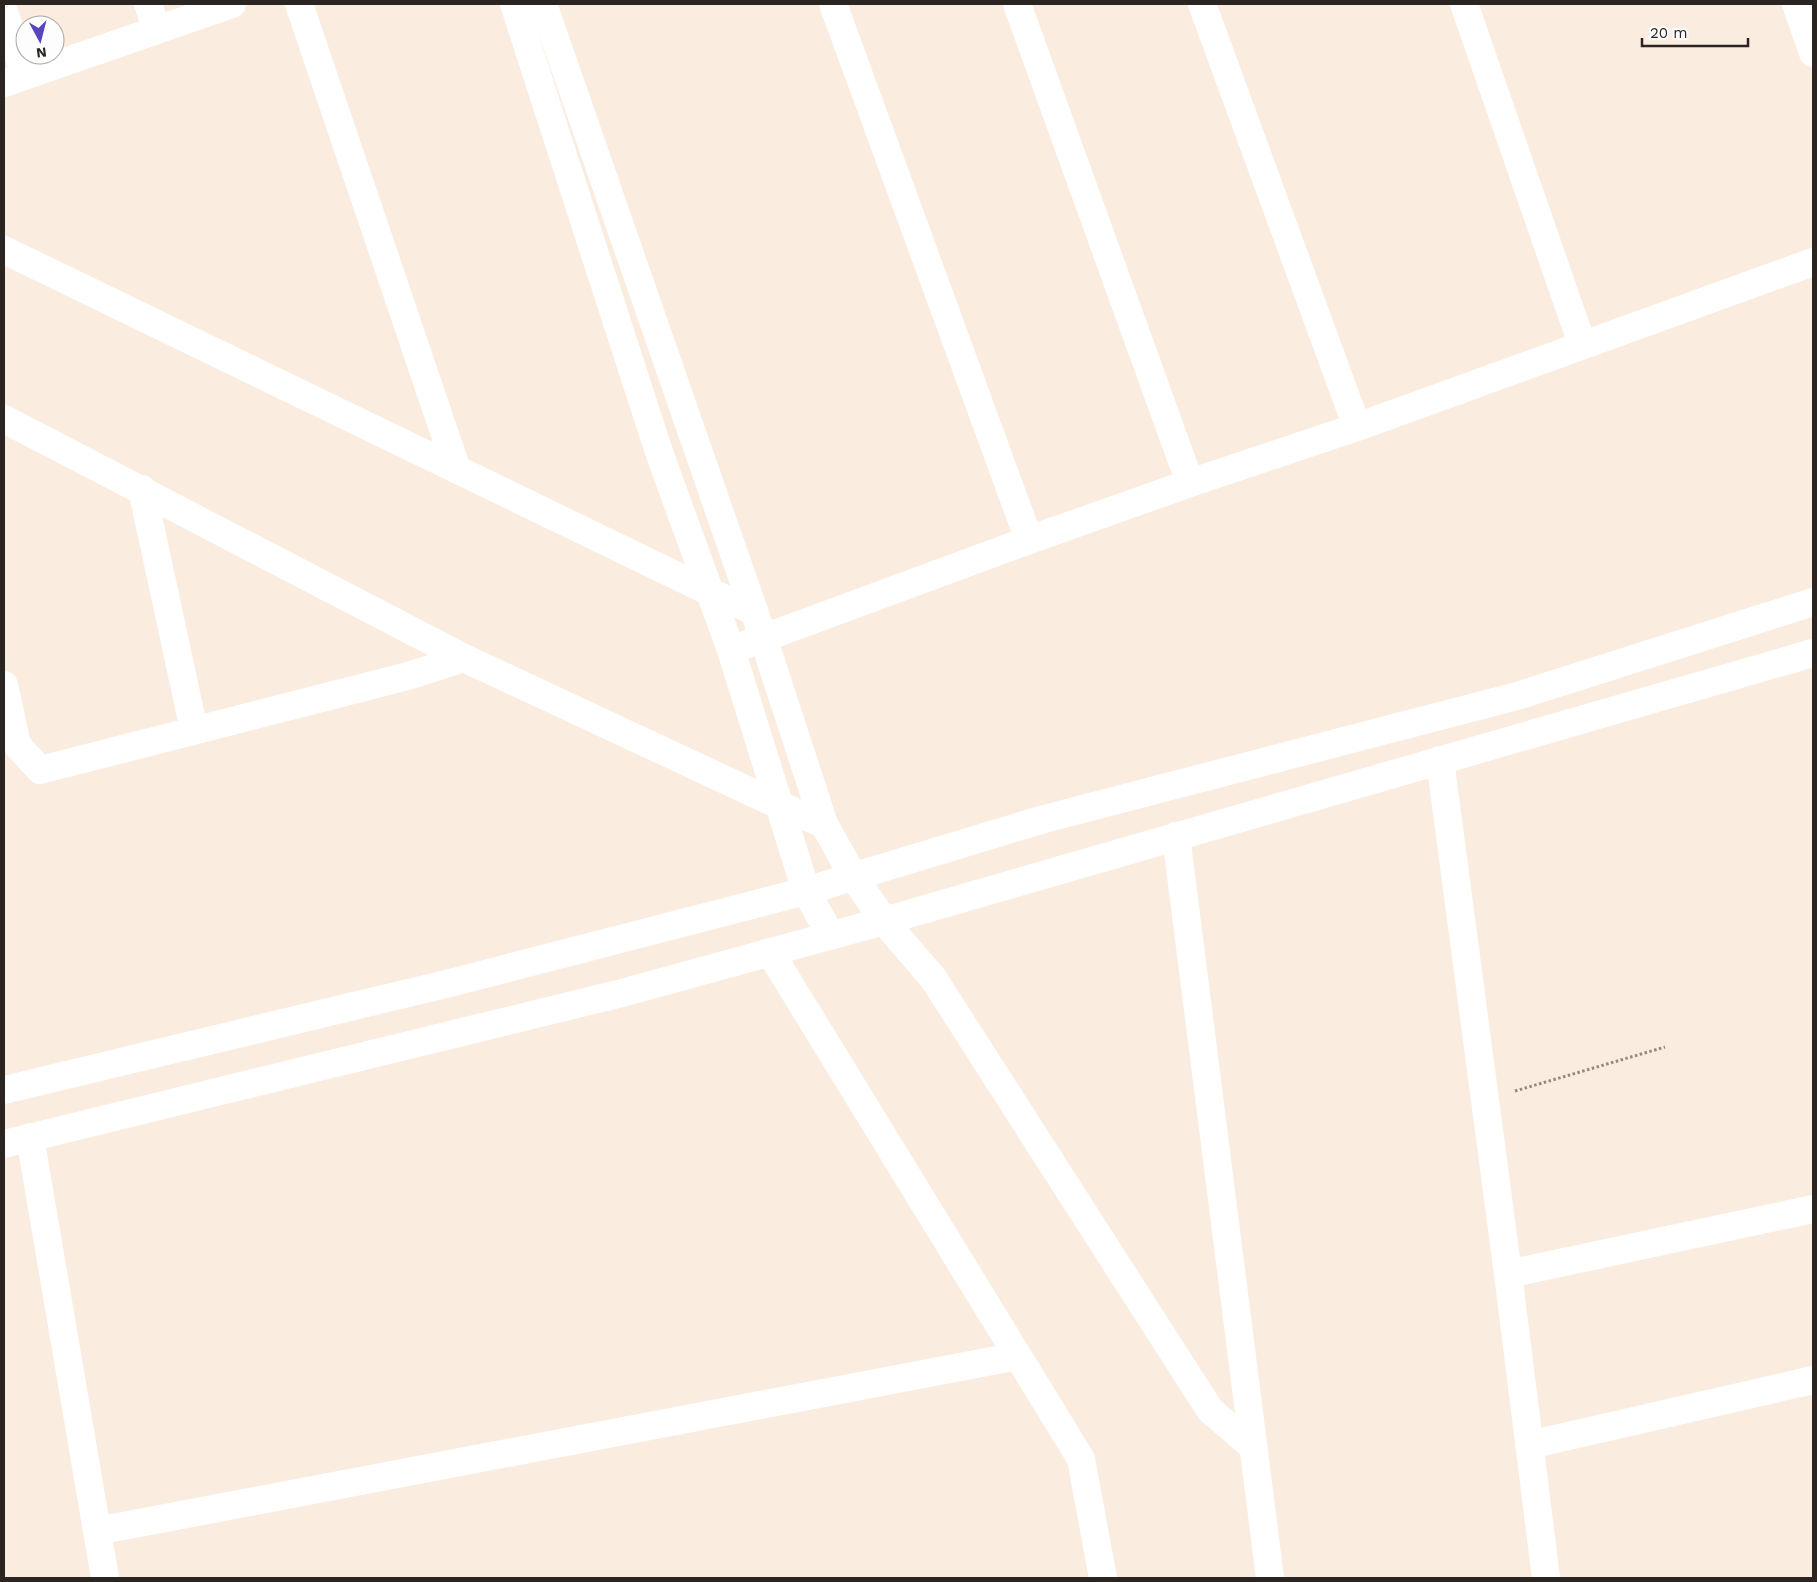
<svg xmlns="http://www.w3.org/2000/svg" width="1817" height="1582" font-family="'Work Sans',sans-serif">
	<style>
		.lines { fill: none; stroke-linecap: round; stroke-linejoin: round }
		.path { stroke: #938981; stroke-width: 3; stroke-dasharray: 2.5 2.5; stroke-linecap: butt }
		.minor { stroke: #fff; stroke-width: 28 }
		.tertiary { stroke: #fff; stroke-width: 28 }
	</style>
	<rect width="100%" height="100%" fill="#fbece0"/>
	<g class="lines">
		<path class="path" d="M1515 1091 1665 1047"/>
		<path class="minor" d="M148 4 157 30
			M299 4 457 470
			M833 4 1029 540
			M1017 4 1190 483
			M1202 4 1357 427
			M1464 4 1582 344
			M1796 4 1813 53
			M4 12 25 76
			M4 83 232 4
			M4 250 710 592 754 611
			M4 419 464 658 781 806 824 824
			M142 489 194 730
			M731 650 1029 540 1190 483 1357 427 1813 262
			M4 685 17 745 40 770 408 676 464 658
			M1440 760 1508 1274 1813 1209
			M1176 836 1270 1578
			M884 921 933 978 1210 1410 1253 1447
			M770 952 1081 1459 1103 1578
			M30 1137 105 1578
			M1508 1274 1546 1578
			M1529 1445 1813 1380
			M97 1531 1018 1356"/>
		<path class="tertiary" d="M514 4 660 455 731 650 806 891 831 936
			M543 4 763 637 824 824 853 876 884 921
			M4 1090 454 982 806 891 1044 819 1517 696 1813 602
			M4 1144 622 993 884 921 1813 653"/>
	</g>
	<rect width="1817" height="1582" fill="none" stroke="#2a2520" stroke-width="10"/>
	<g transform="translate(40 40) rotate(173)"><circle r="24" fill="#fdfdfd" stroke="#a9a7a5"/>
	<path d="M0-4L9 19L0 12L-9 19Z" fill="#5844bc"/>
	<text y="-8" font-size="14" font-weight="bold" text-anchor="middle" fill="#2a2520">N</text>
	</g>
	<path d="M1642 38v8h106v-8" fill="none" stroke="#2a2520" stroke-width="2.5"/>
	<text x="1650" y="38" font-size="15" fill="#2a2520" stroke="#fdfdfd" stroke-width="4" paint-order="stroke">20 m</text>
</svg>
